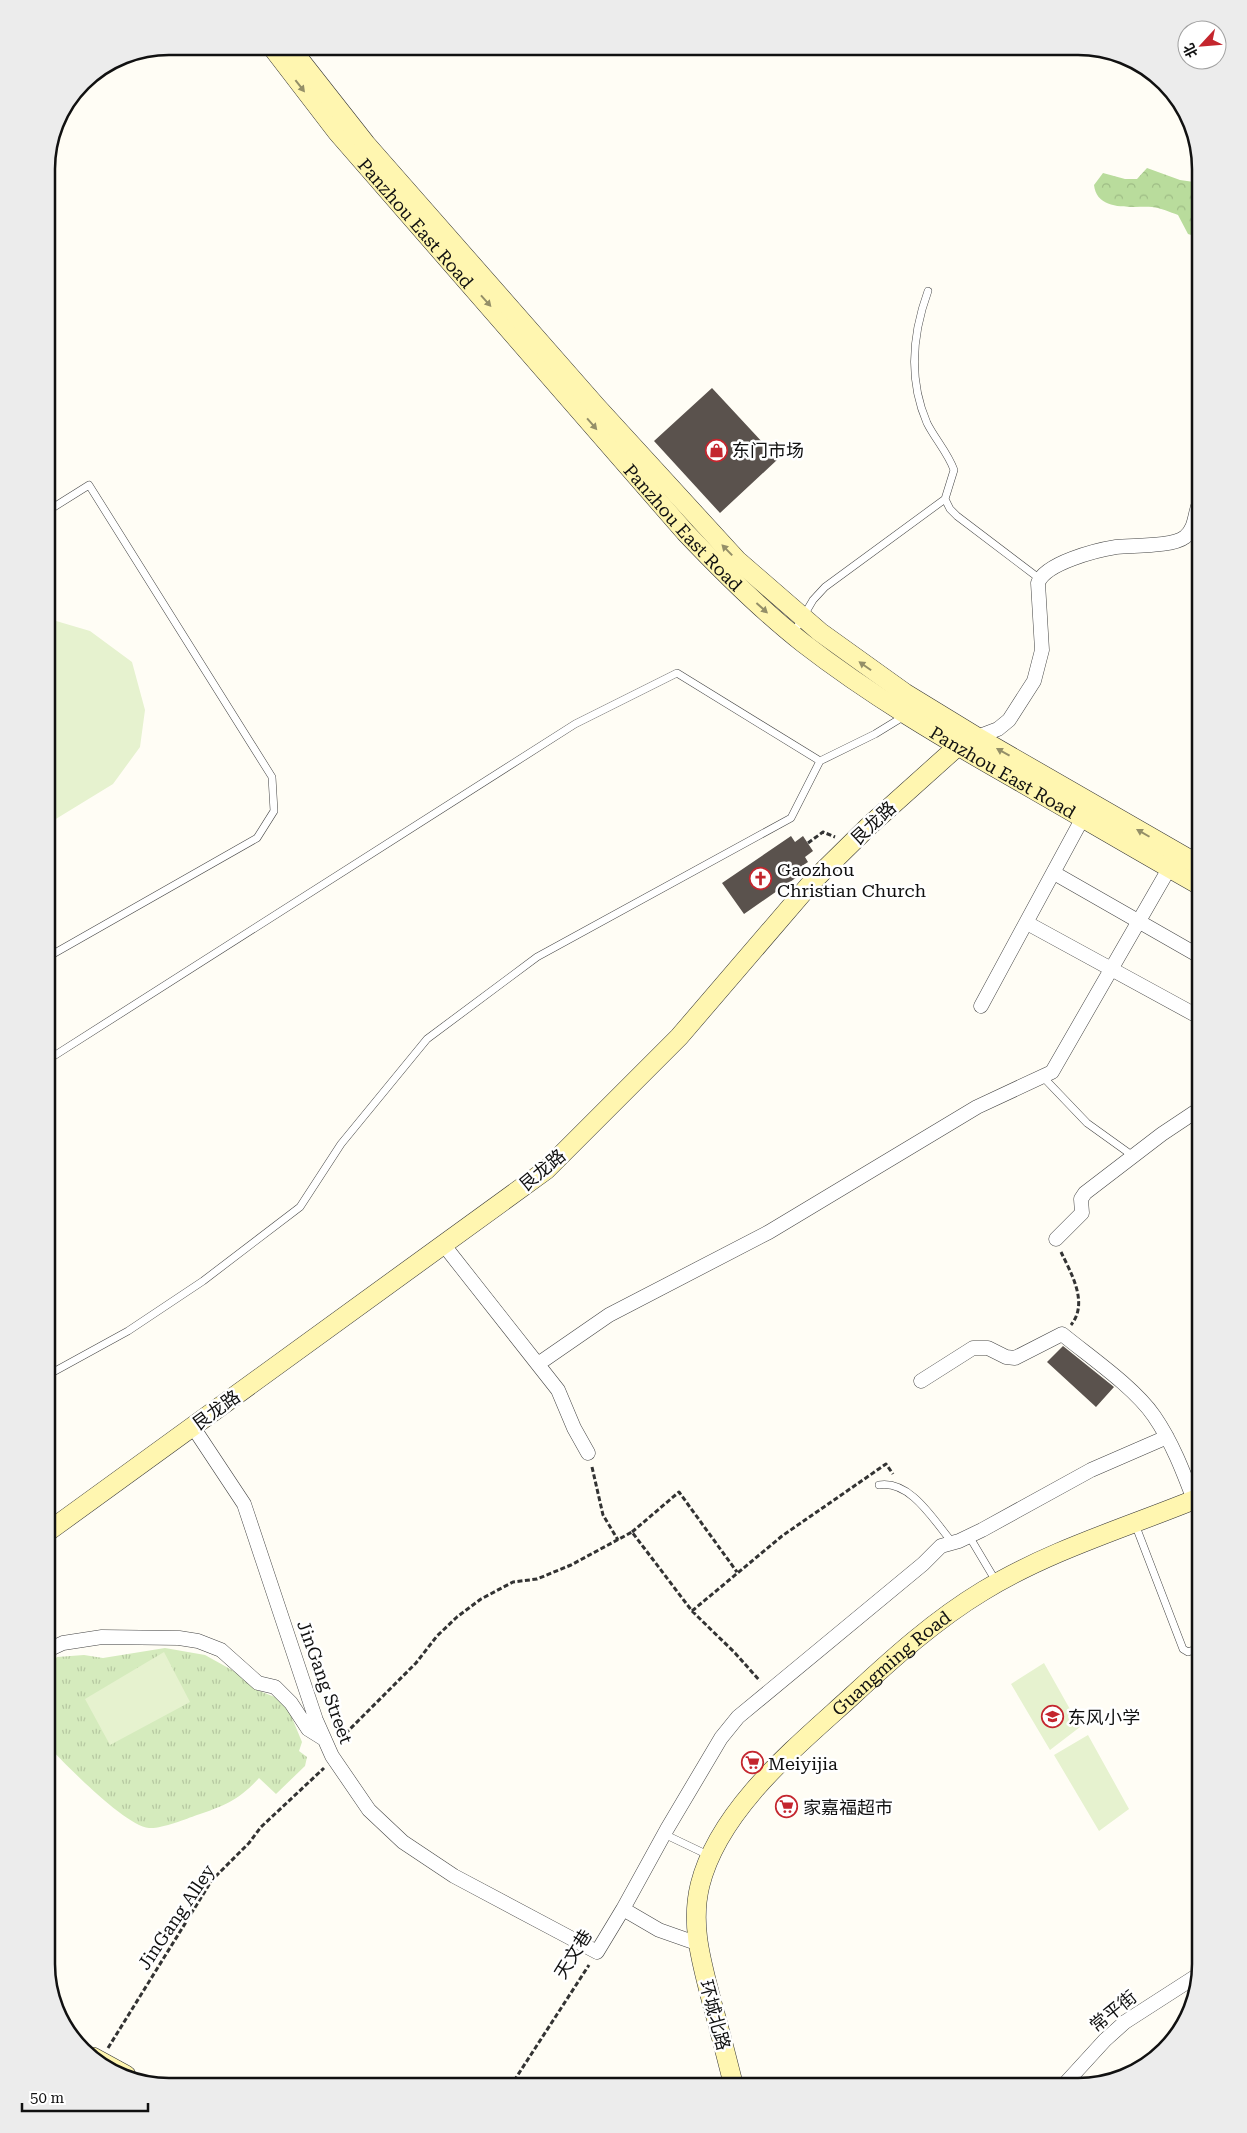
<svg xmlns="http://www.w3.org/2000/svg" width="1247" height="2133" font-family="'Roboto Serif','Noto Sans SC',serif">
	<style>
		.forest { fill: url(#forest-crowns) }
		.park { fill: url(#park-tufts) }
		.pitch { fill: #e6f2cf }
		.building { fill: #5a524d }
		.lines { fill: none; stroke-linecap: round; stroke-linejoin: round }
		.lane-casing { stroke: #444; stroke-width: 8 }
		.street-casing { stroke: #444; stroke-width: 15 }
		.secondary-casing { stroke: #333; stroke-width: 20 }
		.path { stroke: #333; stroke-width: 3; stroke-dasharray: 5 2.5; stroke-linecap: butt }
		.lane { stroke: #fff; stroke-width: 7 }
		.street { stroke: #fff; stroke-width: 14 }
		.secondary { stroke: #fff6b0; stroke-width: 19 }
		.oneway { fill: #948f68 }
		.labels { text-anchor: middle; dominant-baseline: central; stroke-width: 5; stroke-linejoin: round; paint-order: stroke }
		.street-label { font-size: 18px; fill: #111; stroke: #fff }
		.poi-label { font-size: 18px; fill: #111; stroke: #fff; text-anchor: start }
		.rim { fill: none; stroke: #111; stroke-width: 2.5 }
	</style>
	<defs>
		<pattern id="forest-crowns" width="20" height="18" patternUnits="userSpaceOnUse" patternTransform="scale(1.25)"><rect width="20" height="18" fill="#b9dc9c"/><path d="M2 6a3 3 0 1 1 6 0M12 15a3 3 0 1 1 6 0" fill="none" stroke="#9ebc85"/></pattern>
		<pattern id="park-tufts" width="24" height="20" patternUnits="userSpaceOnUse" patternTransform="scale(1.25)"><rect width="24" height="20" fill="#d5ebbd"/><path d="M3 7l-1-3M5 7V3M7 7l1-3M15 17l-1-3M17 17v-4M19 17l1-3" fill="none" stroke="#b6c8a1"/></pattern>
	</defs>
	<rect width="100%" height="100%" fill="#fffdf5"/>
	<path class="forest" d="M1147 168 1180 180 1201 183V238L1188 234 1178 215C1170 212 1161 208 1152 207 1131 206 1097 212 1094 185L1103 173 1125 179H1137Z"/>
	<path class="park" d="M165 1648 205 1655 241 1675 257 1690 285 1701 302 1742 299 1751 307 1757 305 1766 276 1794 259 1778C239 1800 224 1806 197 1815 186 1819 161 1829 149 1828 125 1826 64 1763 46 1744V1671L57 1657 84 1655 103 1658Z"/>
	<path class="pitch" d="M46 618 90 631 132 662 145 710 140 747 113 784 46 825Z
		M164 1652 190 1702 110 1745 85 1699Z
		M1044 1663 1080 1727 1050 1750 1011 1684Z
		M1088 1735 1129 1809 1099 1831 1054 1755Z"/>
	<path class="building" d="M712 388 778 459 720 513 654 441Z
		M791 836 795 842 803 836 813 851 805 857 808 862 796 870 800 875 744 914 722 883Z
		M1063 1346 1114 1387 1096 1407 1047 1362Z"/>
	<g class="lines">
		<defs>
			<path id="lane" d="M928 291C912 335 908 379 927 423 935 439 948 453 954 470L945 499 950 509 957 516 1040 579
				M793 634 813 600 825 587 945 499
				M46 958 257 838 274 811 272 777 89 485 46 512
				M46 1061 575 724 677 673 820 761 875 734 906 715
				M1043 1077 1087 1123 1133 1156
				M46 1376 128 1331 203 1281 300 1207 341 1144 427 1039 537 957 791 818 820 761
				M879 1485C911 1480 934 1521 952 1542
				M1135 1524 1183 1649 1188 1652 1201 1647
				M969 1536 997 1583
				M664 1834 708 1855"/>
			<path id="street" d="M977 737 998 729 1009 720 1034 681 1042 650 1038 583C1045 563 1097 550 1116 547 1133 545 1172 547 1185 537 1197 527 1194 511 1201 499
				M1054 873 1201 957
				M1027 923 1201 1018
				M981 1006 1087 810
				M1056 1239 1082 1213 1081 1199 1085 1193 1162 1134 1201 1108
				M443 1244 558 1390 574 1428 588 1453
				M538 1364 609 1315 769 1232 977 1107 1052 1072 1174 860
				M921 1381 973 1348H988L1006 1357 1015 1358 1062 1334C1090 1357 1134 1387 1154 1416 1172 1442 1183 1471 1194 1500
				M193 1427 244 1504 316 1720 332 1756 369 1810 403 1842 454 1876 597 1952 623 1909 659 1930 696 1943
				M46 1651 63 1643 102 1637 179 1638 198 1641 221 1650 258 1683 275 1687 291 1703 308 1729 324 1739
				M623 1909 667 1829 721 1738 738 1717 923 1564 941 1546 959 1541 982 1530 1091 1470 1167 1437
				M1062 2087 1105 2040 1125 2022 1198 1975"/>
			<g id="secondary">
				<path id="s1" d="M271 46 337 132 685 532C722 571 761 610 803 643 870 695 943 738 1017 780 1078 815 1139 851 1201 886"/>
				<path d="M289 46 366 144 597 407 737 560 820 632 905 693 977 737 1201 866"/>
				<path d="M46 1533 546 1170 679 1037 812 882 870 825 958 746 968 741"/>
				<path d="M93 2057 126 2075"/>
				<path id="s2" d="M734 2087C727 2059 720 2031 712 2003 702 1963 690 1926 700 1885 719 1809 796 1747 852 1696 893 1658 935 1620 983 1591 1050 1550 1128 1527 1201 1497"/>
			</g>
		</defs>
		<use href="#lane" class="lane-casing"/>
		<use href="#street" class="street-casing"/>
		<use href="#secondary" class="secondary-casing"/>
		<path class="path" d="M808 843 823 832 835 837
			M1061 1252C1071 1273 1089 1303 1071 1325
			M592 1467 603 1515 618 1540
			M632 1532 679 1492 737 1572
			M692 1611 735 1653 760 1681
			M340 1739 416 1663 437 1636 457 1617 481 1599 513 1582 537 1579 571 1565 632 1532 692 1611 782 1536 886 1464 893 1474
			M108 2048 212 1880 249 1843 261 1827 324 1768
			M510 2087 589 1965"/>
		<use href="#lane" class="lane"/>
		<use href="#street" class="street"/>
		<use href="#secondary" class="secondary"/>
	</g>
	<defs><path id="oneway-solid" d="M-6-.8H1V-3.2L6.5 0L1 3.2V.8H-6Z" transform="scale(1.25)"/></defs>
	<g class="oneway">
		<use href="#oneway-solid" transform="translate(300 86) rotate(52)"/>
		<use href="#oneway-solid" transform="translate(486 301) rotate(48)"/>
		<use href="#oneway-solid" transform="translate(592 424) rotate(49)"/>
		<use href="#oneway-solid" transform="translate(727 550) rotate(-134)"/>
		<use href="#oneway-solid" transform="translate(762 608) rotate(42)"/>
		<use href="#oneway-solid" transform="translate(865 666) rotate(-145)"/>
		<use href="#oneway-solid" transform="translate(1003 752) rotate(-151)"/>
		<use href="#oneway-solid" transform="translate(1143 833) rotate(-150)"/>
	</g>
	<defs>
		<symbol id="shop-ring" viewBox="-11 -11 22 22"><circle r="9.5" fill="#fff" stroke="#c4262e" stroke-width="1.5"/><path d="M-5-2.5h2.3a2.7 3.5 0 0 1 5.4 0H5L5.5 6h-11ZM-1.5-2.5h3a1.5 2.3 0 0 0-3 0Z" fill="#c4262e"/></symbol>
		<symbol id="church-ring" viewBox="-11 -11 22 22"><circle r="9.5" fill="#fff" stroke="#c4262e" stroke-width="1.5"/><path d="M-1.2-6h2.4v3.5h3.3v2.4h-3.3V6h-2.4V-.1h-3.3v-2.4h3.3Z" fill="#c4262e"/></symbol>
		<symbol id="school-ring" viewBox="-11 -11 22 22"><circle r="9.5" fill="#fff" stroke="#c4262e" stroke-width="1.5"/><path d="M0-5L7-2L0 1L-7-2ZM-4 1L0 2.5L4 1V4Q0 6-4 4Z" fill="#c4262e"/></symbol>
		<symbol id="supermarket-ring" viewBox="-11 -11 22 22"><circle r="9.5" fill="#fff" stroke="#c4262e" stroke-width="1.5"/><path d="M-6-5.5h2.5l.6 2H6L4.5 2H-2.5L-4.4-4H-6ZM-1.5 3.2a1.3 1.3 0 1 0 .1 0ZM3 3.2a1.3 1.3 0 1 0 .1 0Z" fill="#c4262e"/></symbol>
	</defs>
	<g fill-rule="evenodd">
		<use href="#shop-ring" x="704" y="438" width="25" height="25"/>
		<use href="#church-ring" x="748" y="866" width="25" height="25"/>
		<use href="#school-ring" x="1040" y="1704" width="25" height="25"/>
		<use href="#supermarket-ring" x="740" y="1750" width="25" height="25"/>
		<use href="#supermarket-ring" x="774" y="1794" width="25" height="25"/>
	</g>
	<g class="labels">
		<g class="street-label">
			<text stroke="none"><textPath href="#s1" startOffset="229">Panzhou East Road</textPath></text>
			<text stroke="none"><textPath href="#s1" startOffset="634">Panzhou East Road</textPath></text>
			<text stroke="none"><textPath href="#s1" startOffset="1039">Panzhou East Road</textPath></text>
			<text transform="translate(873 823) rotate(-43)">艮龙路</text>
			<text transform="translate(542 1170) rotate(-40)">艮龙路</text>
			<text transform="translate(216 1410) rotate(-36)">艮龙路</text>
			<text stroke="none"><textPath href="#s2" startOffset="504">Guangming Road</textPath></text>
			<text transform="translate(325 1682) rotate(70)">JinGang Street</text>
			<text transform="translate(176 1917) rotate(-56)">JinGang Alley</text>
			<text transform="translate(573 1954) rotate(-58)">天文巷</text>
			<text transform="translate(1113 2011) rotate(-39)">常平街</text>
			<text transform="translate(715 2015) rotate(75)">环城北路</text>
		</g>
		<g class="poi-label">
			<text x="732" y="450">东门市场</text>
			<text x="777" y="869">Gaozhou<tspan x="777" dy="21">Christian Church</tspan></text>
			<text x="1068" y="1717">东风小学</text>
			<text x="768" y="1763">Meiyijia</text>
			<text x="803" y="1807">家嘉福超市</text>
		</g>
	</g>
	<path d="M0 0H1247V2133H0ZM169 55H1078A114 114 0 0 1 1192 169V1964A114 114 0 0 1 1078 2078H169A114 114 0 0 1 55 1964V169A114 114 0 0 1 169 55Z" fill="#ececec" fill-rule="evenodd"/>
	<path class="rim" d="M169 55H1078A114 114 0 0 1 1192 169V1964A114 114 0 0 1 1078 2078H169A114 114 0 0 1 55 1964V169A114 114 0 0 1 169 55Z"/>
	<g transform="translate(1202 45) rotate(244)"><circle r="24" fill="#ffffff" stroke="#a0a0a0"/>
	<path d="M0-4L9 19L0 12L-9 19Z" fill="#c4262e"/>
	<text y="-8" font-size="14" font-weight="bold" text-anchor="middle" fill="#111111">北</text>
	</g>
	<path d="M22 2103v8h126v-8" fill="none" stroke="#111111" stroke-width="2.5"/>
	<text x="30" y="2103" font-size="15" fill="#111111" stroke="#ffffff" stroke-width="4" paint-order="stroke">50 m</text>
</svg>
